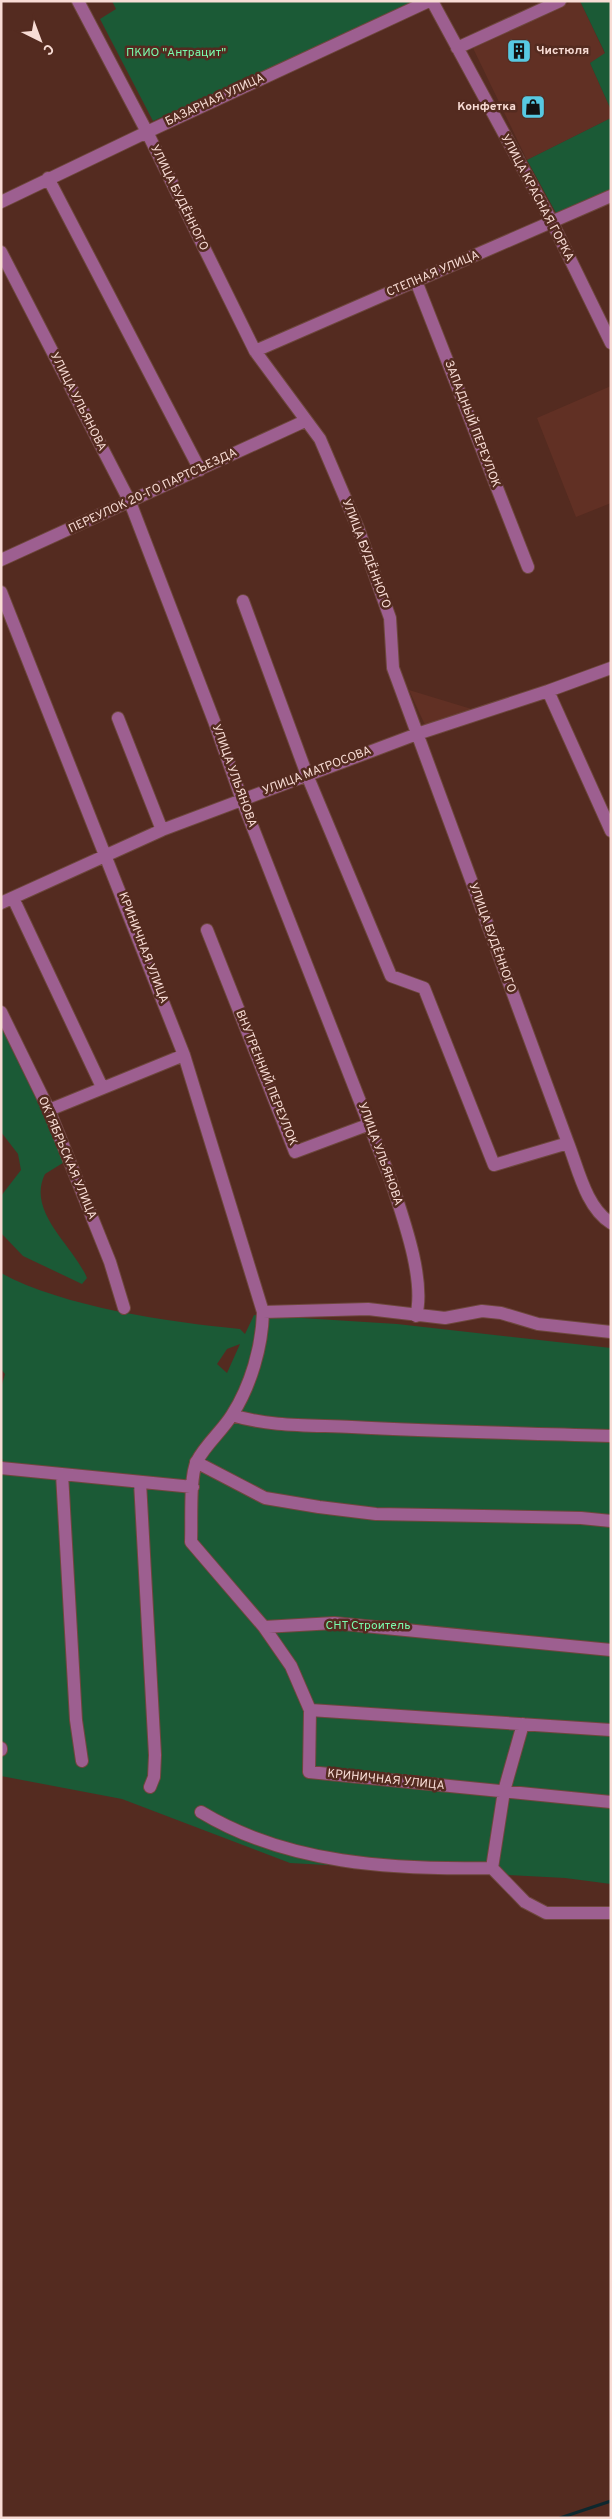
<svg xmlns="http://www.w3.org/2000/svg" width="612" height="2519" font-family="Overpass,sans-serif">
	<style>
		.built { fill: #613024 }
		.green { fill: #1b5a36; fill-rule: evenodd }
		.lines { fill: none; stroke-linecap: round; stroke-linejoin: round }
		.stream { stroke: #0d282e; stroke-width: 3 }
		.minor-casing { stroke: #6e473d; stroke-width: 14 }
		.minor { stroke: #9d5f90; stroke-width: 12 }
		.labels { text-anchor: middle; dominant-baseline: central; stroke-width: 5; stroke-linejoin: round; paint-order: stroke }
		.poi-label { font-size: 12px; font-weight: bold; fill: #f8dcd5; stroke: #542b20; text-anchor: start }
		.park-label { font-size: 12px; fill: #7afbac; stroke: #542b20 }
		.street-label { font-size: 12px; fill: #f8dcd5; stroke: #542b20 }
	</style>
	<rect width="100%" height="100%" fill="#542b20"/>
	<path class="built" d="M573 1H580L605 54 590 63 611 110V118L527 160 473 48Z
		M611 386V503L576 517 537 418Z
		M409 690 478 711 425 725Z"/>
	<path class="green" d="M112 1H414L415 2 153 121 100 19 116 9Z
		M580 1H611V110L590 63 605 53Z
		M611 118V189L556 213 527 160Z
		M1 1008 66 1161 45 1174C26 1212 74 1246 87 1278L82 1284 23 1256 1 1233V1196L21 1170 18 1154 1 1132Z
		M1 1273C63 1307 169 1322 240 1329L245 1334 254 1315 397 1324 611 1348V1884L565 1878 290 1863 122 1799 1 1776V1460H4L1 1459V1388L5 1374 1 1369ZM240 1344 227 1373 217 1364 227 1349Z"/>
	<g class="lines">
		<path class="stream" d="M560 2518 611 2501"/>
		<defs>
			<path id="minor" d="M78 1 147 132 255 351 320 439 358 528 390 618 393 668 568 1143C578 1168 586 1208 611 1223
				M432 1 552 222 611 343
				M457 48 560 1
				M48 178 200 470
				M1 202 147 132 429 1
				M1 252 130 502 214 721 242 800 390 1178C402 1215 426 1279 416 1316
				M416 281 528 567
				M255 351 611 196
				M1 560 305 421
				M1 592 184 1055 263 1312C262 1347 251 1385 232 1415 222 1431 206 1444 197 1461 189 1477 192 1523 191 1542L264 1627 291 1666 310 1710 309 1772 611 1802
				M243 601 307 775 391 976 424 988 494 1165 568 1143
				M548 691 611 831
				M118 718 162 830
				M13 898 102 1087
				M1 903 162 830 417 734 548 691 611 668
				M207 930 295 1152 370 1124
				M1 1012 49 1110 110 1262 124 1308
				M49 1110 184 1055
				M263 1312 368 1309 445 1318 482 1311 501 1313 538 1324 611 1332
				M232 1415C270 1427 312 1425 352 1427 438 1432 525 1433 611 1436
				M196 1462 265 1498 319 1507 376 1514 581 1518 611 1521
				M1 1468 193 1487
				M62 1474 76 1720 82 1761
				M140 1482 155 1755 154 1777 150 1787
				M264 1627 334 1623 611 1650
				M310 1710 611 1730
				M1 1748V1750
				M201 1812C287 1864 393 1870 492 1868L525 1902 546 1913H611
				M492 1868 504 1791 523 1724"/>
		</defs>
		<use href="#minor" class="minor-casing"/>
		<use href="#minor" class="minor"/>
	</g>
	<defs>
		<symbol id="building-square" viewBox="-11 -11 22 22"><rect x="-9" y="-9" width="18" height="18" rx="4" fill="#57c9e2" stroke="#542b20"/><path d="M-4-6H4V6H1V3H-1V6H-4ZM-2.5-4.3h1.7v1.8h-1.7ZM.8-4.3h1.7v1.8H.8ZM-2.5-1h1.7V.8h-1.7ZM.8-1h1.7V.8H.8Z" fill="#111"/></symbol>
		<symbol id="shop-square" viewBox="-11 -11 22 22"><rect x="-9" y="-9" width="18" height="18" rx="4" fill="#57c9e2" stroke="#542b20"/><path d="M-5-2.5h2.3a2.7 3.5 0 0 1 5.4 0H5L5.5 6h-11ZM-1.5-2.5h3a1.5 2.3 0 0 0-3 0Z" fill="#111"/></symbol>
	</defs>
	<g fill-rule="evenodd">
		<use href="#building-square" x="505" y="37" width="28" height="28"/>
		<use href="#shop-square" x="519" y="93" width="28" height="28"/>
	</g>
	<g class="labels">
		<g class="poi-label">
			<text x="536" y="51">Чистюля</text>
			<text x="516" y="107" text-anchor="end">Конфетка</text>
		</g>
		<g class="park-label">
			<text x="176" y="53">ПКИО "Антрацит"</text>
			<text x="368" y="1626">СНТ Строитель</text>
		</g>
		<g class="street-label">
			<text transform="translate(215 100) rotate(-25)">БАЗАРНАЯ УЛИЦА</text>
			<text transform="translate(179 198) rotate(64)">УЛИЦА БУДЁННОГО</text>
			<text transform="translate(537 198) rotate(62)">УЛИЦА КРАСНАЯ ГОРКА</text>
			<text transform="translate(433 274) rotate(-23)">СТЕПНАЯ УЛИЦА</text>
			<text transform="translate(78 402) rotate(63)">УЛИЦА УЛЬЯНОВА</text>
			<text transform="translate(472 424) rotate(69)">ЗАПАДНЫЙ ПЕРЕУЛОК</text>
			<text transform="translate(153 491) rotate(-25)">ПЕРЕУЛОК 20-ГО ПАРТСЪЕЗДА</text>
			<text transform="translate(366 554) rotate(69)">УЛИЦА БУДЁННОГО</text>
			<text transform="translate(317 771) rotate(-21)">УЛИЦА МАТРОСОВА</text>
			<text transform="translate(234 776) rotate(70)">УЛИЦА УЛЬЯНОВА</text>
			<text transform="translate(492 938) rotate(70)">УЛИЦА БУДЁННОГО</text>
			<text transform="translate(143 948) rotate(69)">КРИНИЧНАЯ УЛИЦА</text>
			<text transform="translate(266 1078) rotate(68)">ВНУТРЕННИЙ ПЕРЕУЛОК</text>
			<text transform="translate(380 1154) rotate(70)">УЛИЦА УЛЬЯНОВА</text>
			<text transform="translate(67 1158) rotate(67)">ОКТЯБРЬСКАЯ УЛИЦА</text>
			<text transform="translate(386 1780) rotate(6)">КРИНИЧНАЯ УЛИЦА</text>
		</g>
	</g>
	<rect width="612" height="2519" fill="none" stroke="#f8dcd5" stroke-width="5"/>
	<g transform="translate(40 40) rotate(138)" stroke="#542b20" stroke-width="4" paint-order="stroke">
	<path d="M0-4L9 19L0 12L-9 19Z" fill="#f8dcd5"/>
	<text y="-8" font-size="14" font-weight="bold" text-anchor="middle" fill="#f8dcd5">С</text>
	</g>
</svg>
